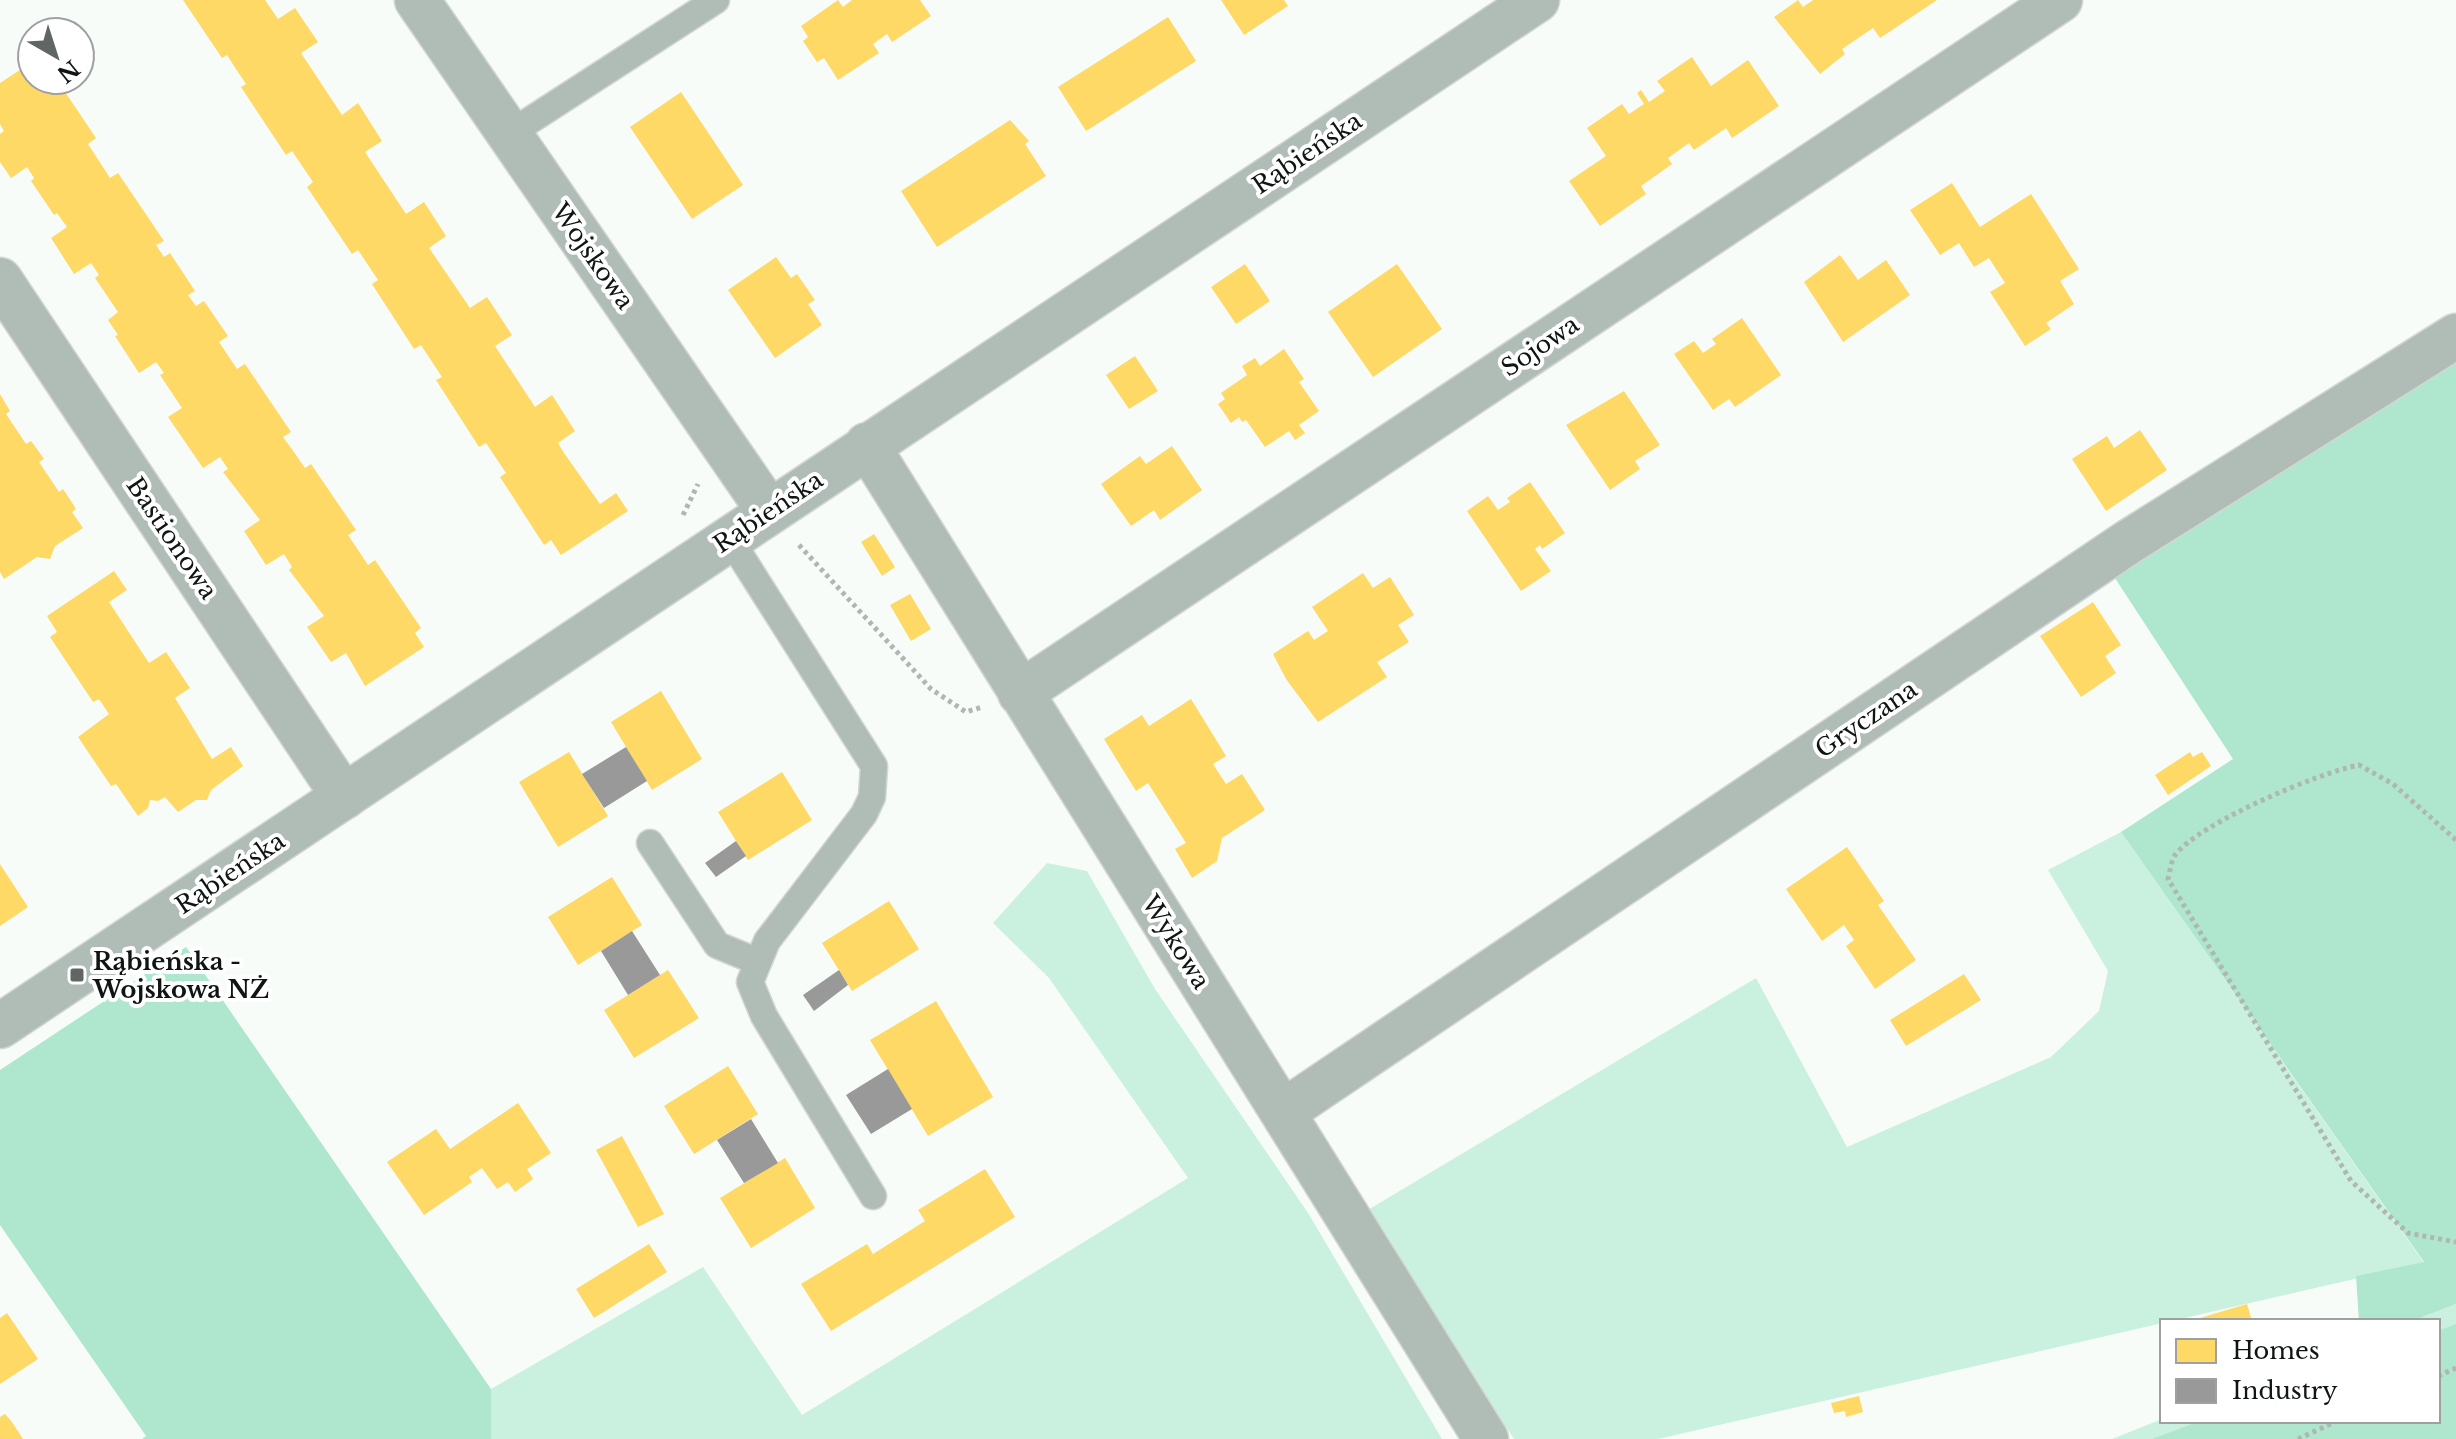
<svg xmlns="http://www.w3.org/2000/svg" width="2456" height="1439" font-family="'Libre Baskerville',serif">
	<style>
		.green { fill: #caf1df }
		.forest { fill: #aee7ce }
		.homes { fill: #ffd966 }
		.industry { fill: #999 }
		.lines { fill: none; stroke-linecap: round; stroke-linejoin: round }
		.service-casing { stroke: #d3d6d4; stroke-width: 29 }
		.minor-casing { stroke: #d3d6d4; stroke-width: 47 }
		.tertiary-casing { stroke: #d3d6d4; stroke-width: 47 }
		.path { stroke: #afb7b3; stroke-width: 5; stroke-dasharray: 4 4; stroke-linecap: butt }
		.service { stroke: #b0bcb6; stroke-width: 26 }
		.minor { stroke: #b0bcb6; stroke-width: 44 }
		.tertiary { stroke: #b0bcb6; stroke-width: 44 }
		.poi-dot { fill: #606663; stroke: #fff; stroke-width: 3 }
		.labels { text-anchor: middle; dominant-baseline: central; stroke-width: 8; stroke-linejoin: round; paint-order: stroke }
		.street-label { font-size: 24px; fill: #0e1512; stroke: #fff }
		.poi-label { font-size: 24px; font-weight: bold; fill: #0e1512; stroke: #fff; text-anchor: start }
	</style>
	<rect width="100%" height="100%" fill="#f7fcf9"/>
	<path class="green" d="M2121 832 2424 1263 1658 1439H1514L1366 1211 1756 978 1847 1147 2051 1057 2099 1011 2108 971 2048 870Z
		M1047 863 1087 871 1155 989 1308 1213 1442 1439H491V1389L703 1267 802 1415 1188 1178 1049 978 993 923Z
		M2456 1304V1439H2112L2162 1419 2438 1421V1321H2412Z"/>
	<path class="forest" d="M2456 362V1304L2412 1321H2359L2356 1276 2424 1262 2121 832 2233 759 2113 575Z
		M186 947 491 1389V1439H142L146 1436 0 1225V1070Z
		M2456 1324V1439H2152L2200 1421H2438V1331Z"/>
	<path class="homes" d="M183 0H265L278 19 295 8 318 42 301 53 342 115 358 103 382 141 365 152 398 202 406 214 424 202 446 236 429 248 436 258 470 308 487 297 512 335 495 346 535 407 552 395 575 431 558 443 564 453 600 504 616 493 628 511 561 555 551 540 544 545 500 477 506 473 486 443 479 447 436 380 442 377 421 345 414 349 372 284 378 280 358 250 352 254 307 187 313 182 292 151 286 155 241 87 246 84 236 69 227 55 222 58Z
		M838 0 843 7 852 0H920L931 16 892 42 887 34 873 44 879 53 838 80 824 58 817 62 803 41 808 37 801 26Z
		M1221 0H1284L1288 6 1244 35Z
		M1798 0 1803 7 1813 0H1937L1880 38 1873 28 1842 49 1845 54 1820 74 1774 17Z
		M1168 17 1196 61 1086 131 1058 87Z
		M1692 57 1711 86 1748 60 1779 106 1732 138 1726 128 1694 150 1689 143 1668 158 1672 164 1641 186 1646 194 1600 226 1569 181 1606 156 1587 128 1622 104 1629 114 1644 104 1637 93 1641 90 1649 102 1665 91 1657 81Z
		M32 62V80H57L96 138 88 144 110 178 118 173 164 241 156 245 164 257 170 253 195 291 188 295 196 306 204 301 228 336 219 342 237 369 245 364 291 432 283 437 294 452 305 468 311 464 356 530 348 535 368 565 375 560 421 628 415 633 424 647 365 686 346 653 331 662 307 627 324 616 289 570 292 567 284 554 266 565 244 531 260 520 223 472 228 469 220 457 203 468 168 417 182 408 160 375 164 373 156 362 139 373 115 336 118 335 108 320 118 312 95 278 99 275 91 263 74 274 51 238 67 227 57 213 54 215 31 181 34 178 27 167 11 178 0 162V134L4 131 0 124V83Z
		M681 92 743 185 692 219 630 127Z
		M1010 120 1029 141 1025 144 1046 176 937 247 901 191Z
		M1952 183 1980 227 2031 194 2079 269 2060 281 2074 304 2046 323 2051 329 2025 346 1990 292 2005 283 1989 258 1974 267 1959 243 1940 255 1910 210Z
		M1840 255 1858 280 1886 260 1910 295 1843 342 1804 282Z
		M776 257 791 278 797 274 815 300 808 304 822 325 775 358 728 290Z
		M1245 264 1270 301 1236 324 1211 287Z
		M1397 264 1442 329 1373 377 1328 312Z
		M1742 318 1781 375 1735 407 1729 399 1713 410 1674 354 1694 341 1703 353 1716 344 1712 339Z
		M1284 349 1304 379 1299 382 1319 411 1299 425 1305 433 1295 440 1289 431 1265 447 1246 420 1242 422 1239 417 1231 423 1218 404 1225 399 1221 393 1247 375 1242 366 1255 358 1260 366Z
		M1135 356 1158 391 1129 409 1106 375Z
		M1624 391 1660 445 1635 461 1640 469 1610 490 1566 425Z
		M0 394 10 411 6 414 26 444 31 441 37 449 44 459 39 462 59 492 63 489 69 498 76 509 72 512 83 528 55 546 50 559 37 557 4 579 0 572Z
		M2140 430 2167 470 2106 511 2072 459 2107 436 2114 448Z
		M1172 446 1202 490 1160 520 1154 510 1131 526 1101 484 1140 456 1146 464Z
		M1530 482 1565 533 1542 549 1540 545 1535 549 1551 571 1521 591 1467 511 1488 496 1498 510 1510 502 1507 498Z
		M874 534 895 567 882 576 861 542Z
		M114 571 127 590 109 602 149 663 166 652 190 688 175 698 212 759 231 747 243 766 211 790 207 800H196L178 812 165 797 158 801 150 800 148 808 138 816 116 784 111 786 78 737 109 714 99 699 93 702 50 637 57 632 47 616Z
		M1363 573 1373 588 1390 577 1414 615 1398 625 1409 642 1377 662 1387 677 1318 722 1286 679 1273 654 1308 631 1314 640 1328 631 1312 607Z
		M910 594 931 629 911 641 890 605Z
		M2093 602 2121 645 2105 656 2116 673 2081 697 2040 636Z
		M661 691 702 759 652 790 611 722Z
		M1191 699 1226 756 1213 764 1226 784 1242 774 1265 810 1222 838 1217 861 1192 878 1175 849 1186 843 1148 783 1136 791 1104 739 1142 715 1149 726Z
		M569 752 608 816 558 847 519 782Z
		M2190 752 2193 757 2202 752 2211 766 2168 795 2155 775Z
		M782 772 812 820 748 860 718 812Z
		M1847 847 1884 901 1878 905 1916 960 1875 989 1846 946 1854 940 1844 925 1822 941 1786 889Z
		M0 864 28 907 0 926Z
		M612 877 642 925 578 965 548 917Z
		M889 901 919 949 852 991 822 943Z
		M668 970 699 1018 634 1058 604 1010Z
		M1964 974 1981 1000 1906 1046 1890 1020Z
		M936 1001 993 1097 928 1136 870 1040Z
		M728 1066 758 1114 694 1154 664 1106Z
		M518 1103 551 1153 527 1169 533 1179 515 1192 508 1182 497 1189 482 1168 469 1177 472 1182 424 1215 387 1162 436 1129 450 1149Z
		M622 1136 664 1214 638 1227 596 1150Z
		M785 1158 815 1208 751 1248 720 1198Z
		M985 1169 1015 1217 831 1331 801 1284 867 1244 873 1254 925 1221 918 1210Z
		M649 1244 667 1272 594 1318 576 1289Z
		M2247 1304 2252 1321H2193V1320Z
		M7 1313 38 1359 0 1384V1318Z
		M1859 1396 1863 1412 1846 1417 1845 1411 1834 1413 1831 1403Z
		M5 1414 12 1422 23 1439H0V1417Z"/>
	<path class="industry" d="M626 747 647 781 604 808 582 774Z
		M736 841 746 856 716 877 705 863Z
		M632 931 660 975 628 995 601 951Z
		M839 970 848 985 814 1011 803 995Z
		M888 1069 912 1109 871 1134 846 1095Z
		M751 1119 778 1163 744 1183 717 1140Z"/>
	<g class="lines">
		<defs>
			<path id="service" d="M509 134 716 0
				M730 539 874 766 872 797 864 814 767 941 750 982 764 1016 873 1196
				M650 843 717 945 756 961"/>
			<path id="minor" d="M417 0 769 511
				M0 280 344 797
				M867 445 1486 1439
				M1020 693 2060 0
				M1283 1112 2127 543 2456 336"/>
			<path id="tertiary" d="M0 1026 1537 0"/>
		</defs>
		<use href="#service" class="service-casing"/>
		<use href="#minor" class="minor-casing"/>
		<use href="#tertiary" class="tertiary-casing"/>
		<path class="path" d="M683 515 698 484
			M799 545 931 689 966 712 982 707
			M2456 840 2393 784 2359 765C2318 773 2201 822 2175 855 2171 861 2170 872 2168 879L2351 1181 2408 1233 2456 1242
			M2438 1376 2456 1368
			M2298 1439 2337 1421"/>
		<use href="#service" class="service"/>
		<use href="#minor" class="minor"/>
		<use href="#tertiary" class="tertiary"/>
	</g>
	<rect class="poi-dot" x="69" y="967" width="16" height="16" rx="4"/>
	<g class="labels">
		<g class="street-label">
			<text transform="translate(1307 153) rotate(-34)">Rąbieńska</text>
			<text transform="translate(593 256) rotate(55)">Wojskowa</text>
			<text transform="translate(1540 346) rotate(-34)">Sojowa</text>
			<text transform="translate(768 512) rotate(-34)">Rąbieńska</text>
			<text transform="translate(172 538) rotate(56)">Bastionowa</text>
			<text transform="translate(1866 719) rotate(-34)">Gryczana</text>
			<text transform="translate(230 873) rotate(-34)">Rąbieńska</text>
			<text transform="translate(1176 942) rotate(58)">Wykowa</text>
		</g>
		<g class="poi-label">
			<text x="93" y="961">Rąbieńska -<tspan x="93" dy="28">Wojskowa NŻ</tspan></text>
		</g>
	</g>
	<rect x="2160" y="1319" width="280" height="104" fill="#ffffff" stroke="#9fa1a0" stroke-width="2"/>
	<rect x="2176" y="1339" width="40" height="24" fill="#ffd966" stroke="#9fa1a0" stroke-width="2"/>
	<text x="2232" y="1359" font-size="24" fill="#0e1512">Homes</text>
	<rect x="2176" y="1379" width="40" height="24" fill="#999999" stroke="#9fa1a0" stroke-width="2"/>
	<text x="2232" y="1399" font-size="24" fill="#0e1512">Industry</text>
	<g transform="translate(56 56) rotate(141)"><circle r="38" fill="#ffffff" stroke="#9fa1a0" stroke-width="2"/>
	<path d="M0-6L14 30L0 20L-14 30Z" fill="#606663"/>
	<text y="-12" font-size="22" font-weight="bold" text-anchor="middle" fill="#0e1512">N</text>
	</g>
</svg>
